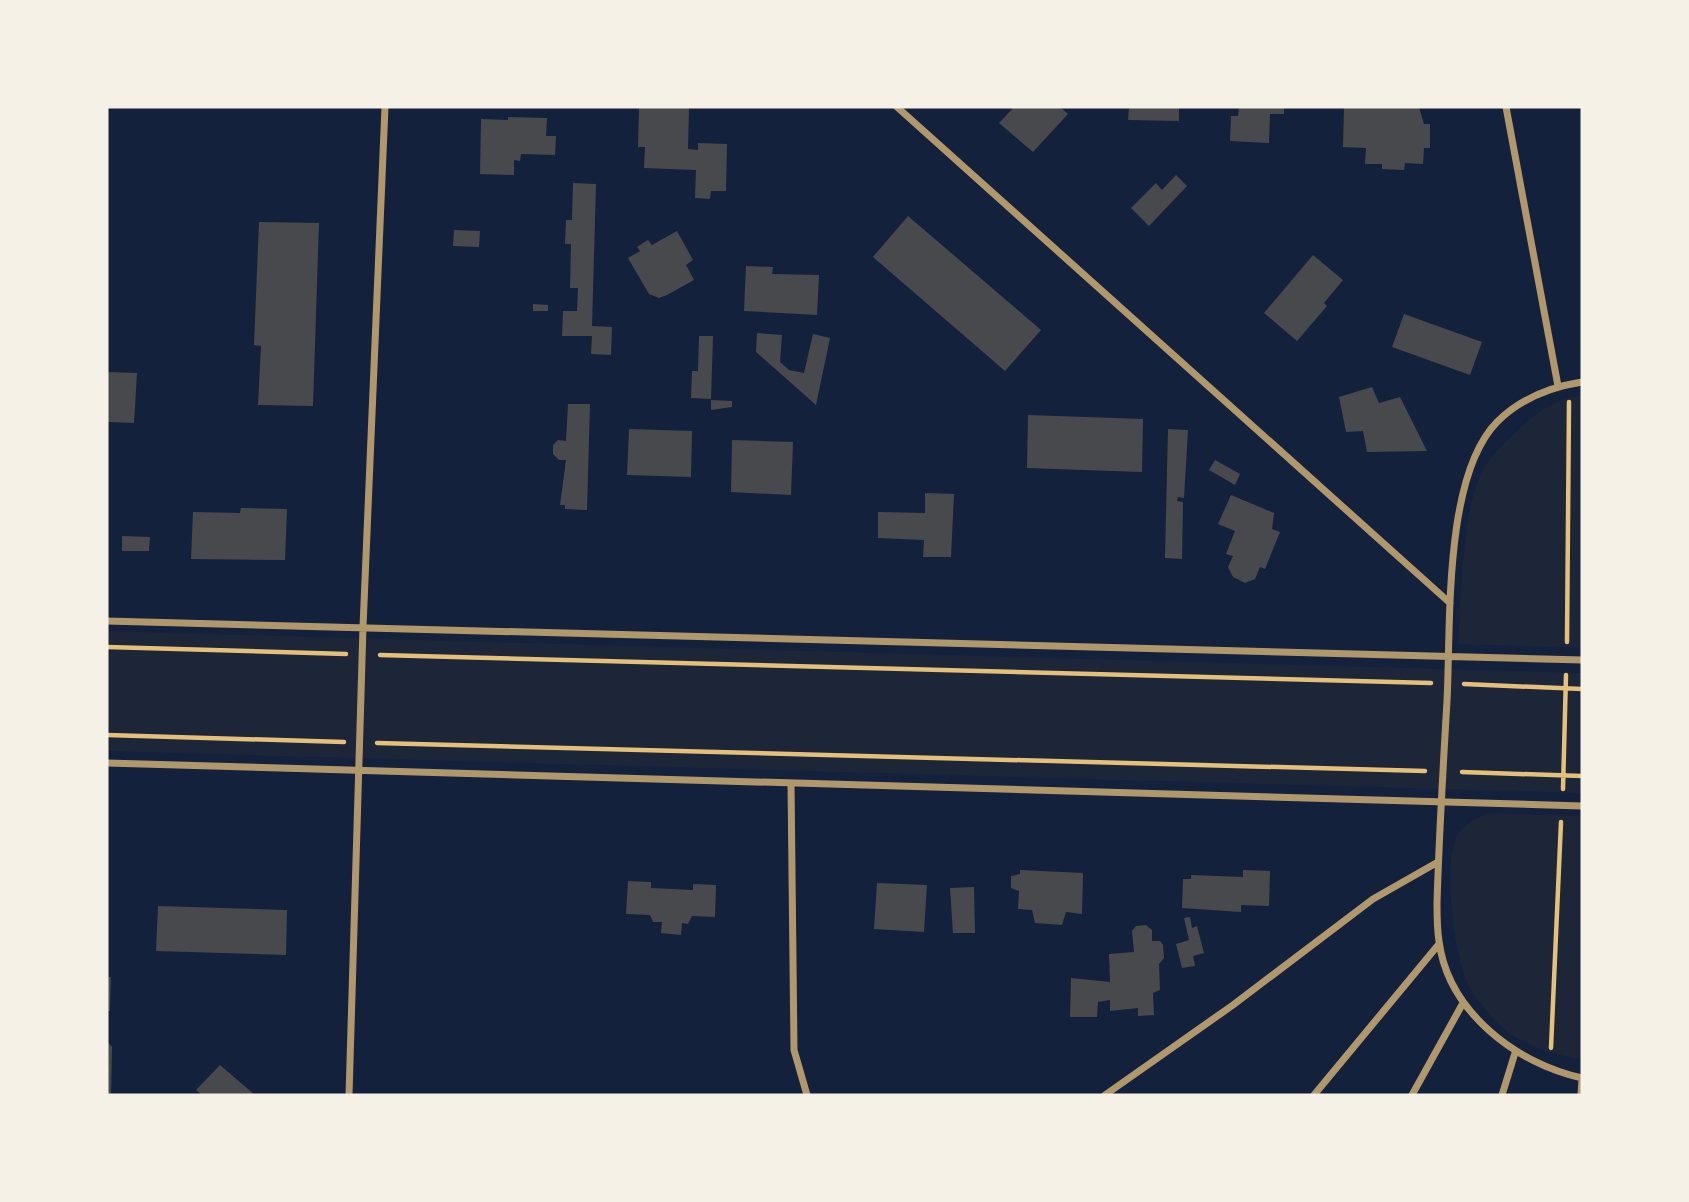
<svg xmlns="http://www.w3.org/2000/svg" width="1689" height="1202" font-family="Manrope,sans-serif">
	<style>
		.green { fill: #1d2539 }
		.building { fill: #48494c }
		.lines { fill: none; stroke-linecap: round; stroke-linejoin: round }
		.path { stroke: #e5c07b; stroke-width: 4.5 }
		.minor { stroke: #b1986c; stroke-width: 7 }
	</style>
	<rect width="100%" height="100%" fill="#14213d"/>
	<path class="green" d="M1582 395V648L1458 644C1461 600 1462 506 1483 470 1492 454 1505 442 1518 430 1540 409 1553 401 1582 395Z
		M107 631 1582 673V793L107 751Z
		M1489 813 1582 816V1060C1543 1052 1510 1042 1485 1009 1478 1000 1468 988 1465 977 1454 948 1443 866 1456 839 1462 824 1476 819 1489 813Z"/>
	<path class="building" d="M639 107H689L688 149 698 150V143L727 144 726 191H711L710 199 695 198 696 170 644 168 645 147H638Z
		M1014 107H1060L1068 114 1033 152 999 123Z
		M1129 107H1179V121L1128 120Z
		M1239 107H1284V114H1270L1269 143 1230 141 1231 116H1238Z
		M1344 107H1419L1424 124H1430V148H1424L1423 164 1405 163 1404 170 1382 169V164H1365L1366 148 1343 147Z
		M508 117 547 118 546 136H556L555 155 521 154 520 161 514 160V175L480 174 481 119 508 120Z
		M1176 175 1187 186 1149 226 1131 208 1156 183 1162 190Z
		M573 183 596 184 592 326 612 327 611 355 591 354 592 336H562L563 311H577L578 288H570L571 244H565L566 220H572Z
		M908 216 1041 330 1005 371 873 257Z
		M259 222 319 223 313 406 258 405 261 346 254 345Z
		M454 230 480 231 479 247 453 246Z
		M677 231 693 260 686 265 694 280 667 295 659 298 649 294 628 258 640 251 637 247 648 240 652 245Z
		M1313 255 1343 280 1324 303 1327 306 1297 341 1264 313Z
		M746 266 773 267 772 274 819 275 817 315 744 311Z
		M533 304 548 305V311H533Z
		M1404 314 1482 342 1470 375 1392 347Z
		M757 333 782 335 780 362 789 370 804 373 813 334 830 338 816 405 756 352Z
		M699 336H713L711 399 691 398 692 371H698Z
		M107 372 137 373 134 423 107 422Z
		M1372 387 1379 403 1400 397 1427 451 1367 452 1363 431 1346 432 1339 397Z
		M711 400 732 401V407L711 410Z
		M568 404H590L587 510 565 509V505H560L566 460H559L553 454V445L558 440 566 441Z
		M1028 415 1143 419 1142 472 1027 468Z
		M629 429 692 431 691 477 627 475Z
		M1168 429 1188 430 1184 498 1178 497 1177 501 1183 502 1182 559 1165 558Z
		M732 440 793 442 791 495 731 492Z
		M1215 460 1240 474 1235 485 1209 470Z
		M925 493 954 494 951 557H923L924 540 878 538V512L925 513Z
		M1231 495 1274 513 1272 529 1280 532 1265 569 1260 567 1255 579 1245 583 1233 577 1228 567 1233 556 1226 554 1235 531 1218 524Z
		M241 508 287 509 285 560 191 559 193 512 240 513Z
		M122 536 150 537 149 551H122Z
		M1020 870 1083 873 1082 914 1066 912 1062 925 1035 923 1032 910 1018 909 1019 891 1011 888V876L1020 874Z
		M1243 870 1270 871 1269 906 1241 905V912L1182 908 1183 879H1191V875L1243 877Z
		M628 881 651 882V888L693 890V884L716 885 715 917 692 916 688 924 682 923 681 935 661 933 662 922H653L650 915 626 914Z
		M877 883 927 885 924 932 874 929Z
		M974 887 975 933H953L950 888Z
		M158 906 287 910 286 955 156 951Z
		M1190 917 1192 928 1197 926 1204 953 1193 956 1195 966 1182 968 1176 944 1189 940 1184 918Z
		M1146 925 1152 930V941H1160L1163 945 1164 958 1159 964 1160 990 1153 993 1154 1015 1138 1016V1008L1110 1011V1000L1098 1002 1097 1017H1070L1071 978 1110 982 1109 954 1134 952 1132 931 1136 926Z
		M107 977H111L110 1011H107Z
		M107 1041 112 1047 111 1095H107Z
		M220 1065 255 1095H202L196 1090Z"/>
	<g class="lines">
		<path class="path" d="M1567 642 1569 402
			M107 647 346 654
			M380 655 1431 683
			M1464 684 1582 689
			M107 735 344 742
			M377 743 1425 771
			M1462 772 1582 776
			M1563 789 1566 675
			M1551 1048 1561 822"/>
		<path class="minor" d="M897 107 1450 603
			M1506 107 1558 386
			M1582 382C1550 387 1521 398 1497 422 1443 477 1451 627 1447 701 1443 768 1439 836 1437 903 1437 916 1437 929 1439 941 1448 1012 1517 1064 1582 1078
			M107 621 1582 660
			M107 763 1582 806
			M791 783 794 1050 807 1095
			M349 1095 363 627 385 107
			M1105 1095 1233 1005 1373 899 1438 862
			M1314 1095 1439 944
			M1412 1095 1463 1003
			M1502 1095 1515 1053
			M1581 1095 1582 1078"/>
	</g>
	<rect width="1689" height="1202" fill="none" stroke="#f6f1e7" stroke-width="217"/>
</svg>
